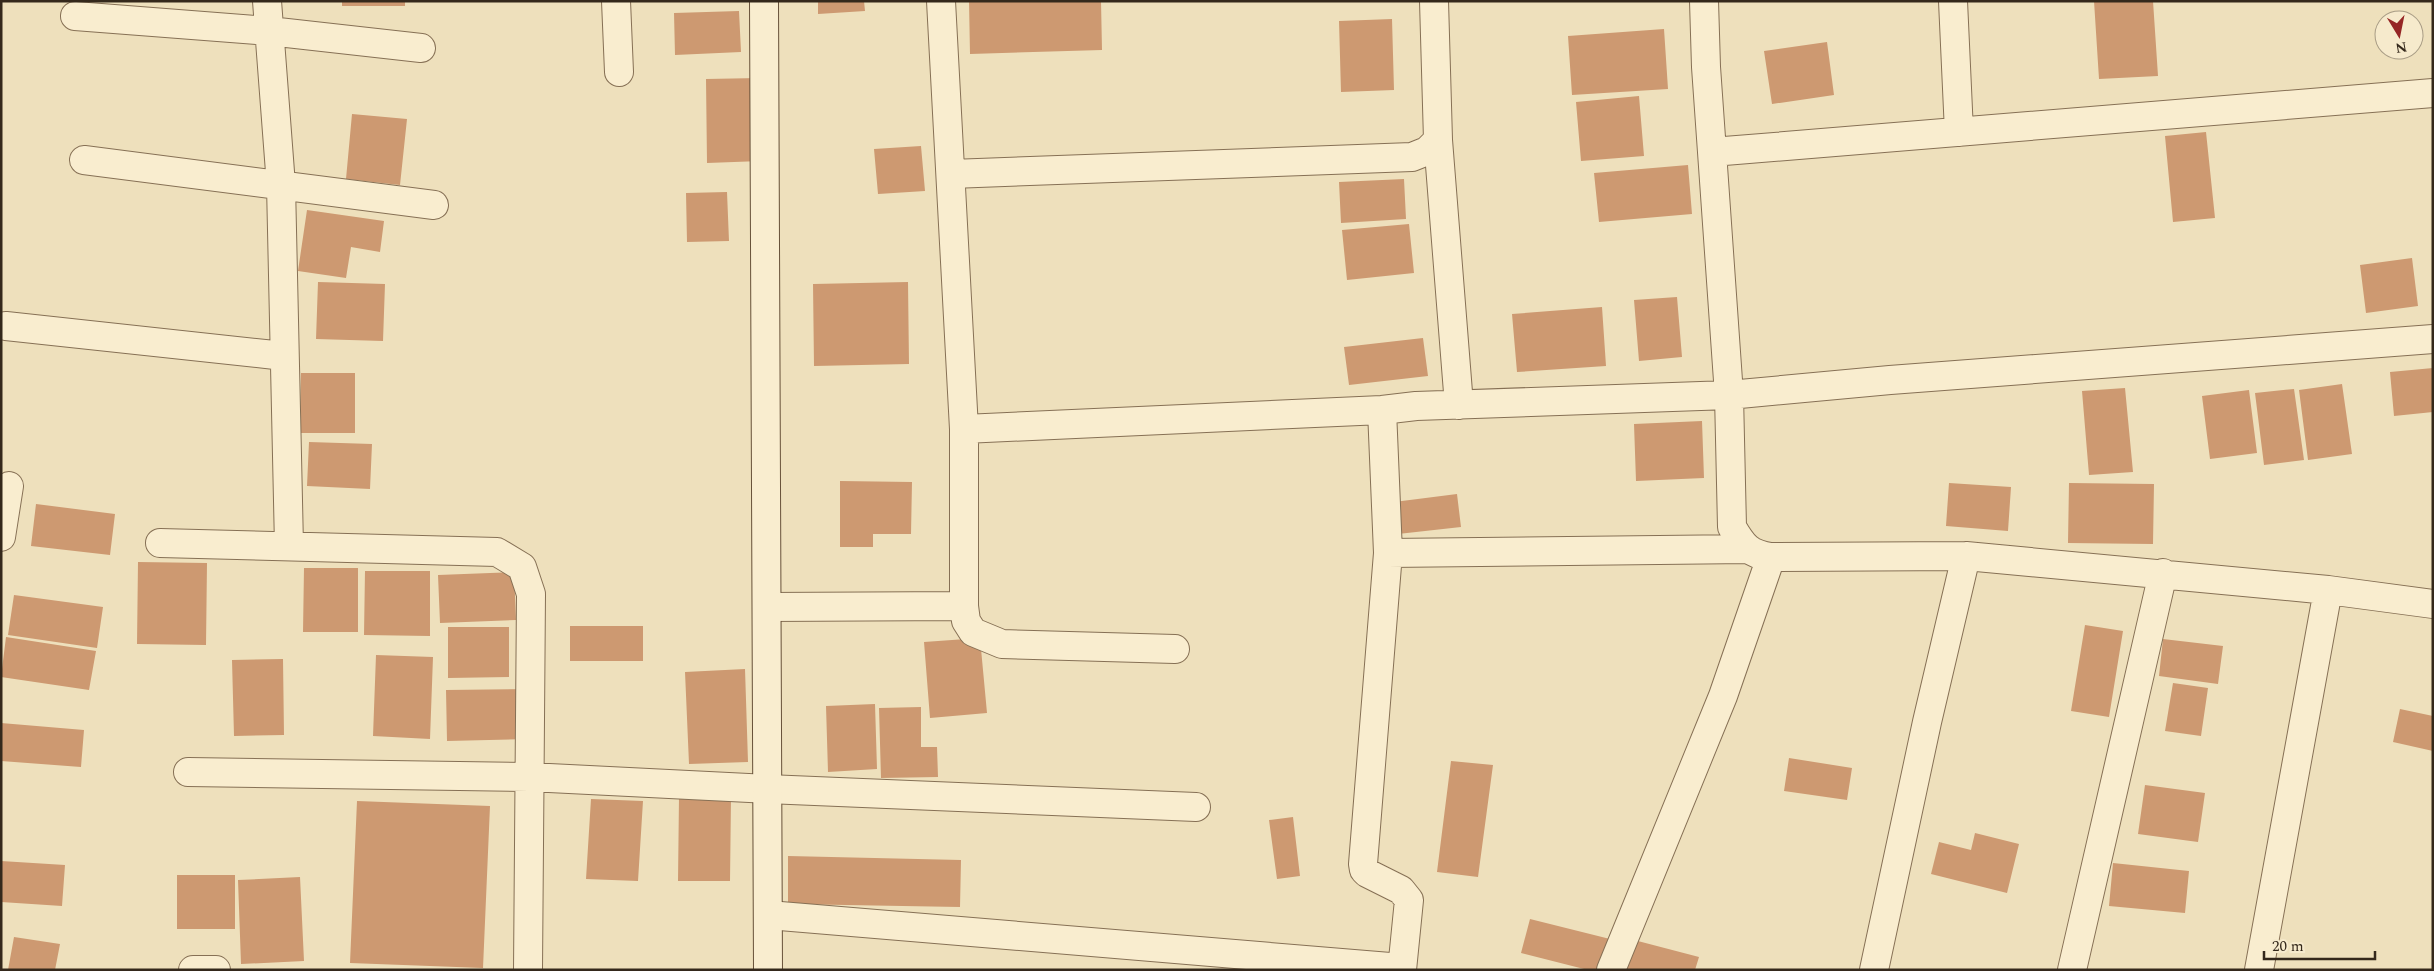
<svg xmlns="http://www.w3.org/2000/svg" width="2434" height="971" font-family="Spectral,serif">
	<style>
		.building { fill: #cd9971 }
		.lines { fill: none; stroke-linecap: round; stroke-linejoin: round }
		.street-casing { stroke: #867055; stroke-width: 30 }
		.secondary-casing { stroke: #675139; stroke-width: 30 }
		.street { stroke: #f9edcf; stroke-width: 28 }
		.secondary { stroke: #f9edcf; stroke-width: 28 }
	</style>
	<rect width="100%" height="100%" fill="#eee0bc"/>
	<path class="building" d="M342 1H405V6H342Z
		M818 1H864L865 11 818 14Z
		M969 1H1101L1102 50 970 54Z
		M2094 1H2153L2158 76 2099 79Z
		M739 11 741 52 675 55 674 13Z
		M1392 19 1394 90 1341 92 1339 21Z
		M1664 29 1668 89 1572 95 1568 36Z
		M1827 42 1834 95 1772 104 1764 51Z
		M759 78 761 161 707 163 706 79Z
		M1639 96 1644 156 1581 161 1576 102Z
		M352 114 407 119 400 185 346 179Z
		M2206 132 2215 218 2173 222 2165 136Z
		M921 146 925 191 878 194 874 149Z
		M1688 165 1692 214 1599 222 1594 173Z
		M1404 179 1406 219 1341 223 1339 182Z
		M727 192 729 241 687 242 686 193Z
		M307 210 384 221 380 252 351 247 346 278 298 271Z
		M1409 224 1414 273 1347 280 1342 230Z
		M2412 258 2418 306 2366 313 2360 265Z
		M318 282 385 284 383 341 316 339Z
		M908 282 909 364 814 366 813 284Z
		M1677 297 1682 357 1639 361 1634 300Z
		M1602 307 1606 366 1517 372 1512 314Z
		M1423 338 1428 376 1349 385 1344 347Z
		M2433 368V412L2394 416 2390 372Z
		M301 373H355V433H300Z
		M2342 384 2352 454 2308 460 2299 390Z
		M2125 388 2133 472 2089 475 2082 391Z
		M2294 389 2304 460 2264 465 2255 393Z
		M2249 390 2257 453 2210 459 2202 396Z
		M1702 421 1704 478 1636 481 1634 424Z
		M309 442 372 444 370 489 307 486Z
		M840 481 912 482 911 534H873V547H840Z
		M1949 483 2011 487 2008 531 1946 526Z
		M2069 483 2154 484 2153 544 2068 543Z
		M1457 494 1461 527 1398 534 1394 502Z
		M36 504 115 514 110 555 31 546Z
		M138 562 207 563 206 645 137 644Z
		M304 568H358V632H303Z
		M365 571H430V636L364 635Z
		M514 572 516 620 440 623 438 575Z
		M14 595 103 607 97 648 8 635Z
		M2085 625 2123 631 2109 717 2071 711Z
		M570 626H643V661H570Z
		M448 627H509V677L448 678Z
		M6 637 96 651 89 690 1 677Z
		M980 638 987 713 930 718 924 642Z
		M2163 639 2223 646 2218 684 2159 676Z
		M376 655 433 657 430 739 373 736Z
		M283 659 284 735 234 736 232 660Z
		M745 669 748 762 689 764 685 672Z
		M2173 683 2208 688 2201 736 2165 731Z
		M529 689V739L447 741 446 690Z
		M875 704 877 769 828 772 826 706Z
		M921 707V747H937L938 777 881 778 879 708Z
		M2400 709 2433 716V751L2393 742Z
		M1 723 84 730 81 767 1 761Z
		M1789 758 1852 768 1847 800 1784 791Z
		M1451 761 1493 765 1478 877 1437 872Z
		M2145 785 2205 793 2198 842 2138 834Z
		M679 797H731L730 881H678Z
		M591 799 643 801 638 881 586 879Z
		M357 801 490 806 483 968 350 963Z
		M1293 817 1300 876 1277 879 1269 820Z
		M1975 833 2019 844 2007 893 1931 874 1939 842 1971 850Z
		M788 856 961 860 960 907 788 904Z
		M1 861 65 865 62 906 1 902Z
		M2113 863 2189 871 2185 913 2109 906Z
		M177 875H235V929H177Z
		M300 877 304 961 241 964 238 880Z
		M1530 919 1610 939 1602 970H1588L1521 953Z
		M14 937 60 944 55 970H8Z
		M1634 940 1699 957 1695 970H1625Z"/>
	<g class="lines">
		<defs>
			<path id="street" d="M267 1 281 185 289 546
				M616 1 619 72
				M1704 1 1706 67 1712 152
				M1953 1 1959 132
				M75 16 269 31 421 48
				M1438 140 1459 405
				M84 160 434 205
				M951 174 1412 157 1427 151 1438 140 1434 1
				M6 326 284 356
				M1382 410 1388 553 1363 864 1364 870 1367 873 1401 890 1409 900 1402 970
				M964 429 1382 410 1416 406 1729 395 1890 380 2433 339
				M1 537 9 486
				M160 543 497 552 522 567 531 594 528 970
				M1388 553 1748 549
				M1966 556 2328 590 2433 604
				M964 606 966 621 973 632 1002 644 1175 649
				M767 607 964 606V429L941 1
				M188 772 529 777 767 789 1196 807
				M768 915 1402 968
				M193 970H216
				M1611 970 1723 696 1771 557
				M1874 970 1927 722 1966 556 1771 557C1749 554 1743 546 1732 527L1729 395 1712 152 2433 93
				M2072 970 2163 573
				M2259 970 2328 590"/>
			<path id="secondary" d="M764 1 768 970"/>
		</defs>
		<use href="#street" class="street-casing"/>
		<use href="#secondary" class="secondary-casing"/>
		<use href="#street" class="street"/>
		<use href="#secondary" class="secondary"/>
	</g>
	<rect width="2434" height="971" fill="none" stroke="#34281b" stroke-width="5"/>
	<g transform="translate(2399 35) rotate(170)"><circle r="24" fill="#f6eacc" stroke="#a89c85"/>
	<path d="M0-4L9 19L0 12L-9 19Z" fill="#952625"/>
	<text y="-8" font-size="14" font-weight="bold" text-anchor="middle" fill="#34281b">N</text>
	</g>
	<path d="M2264 951v8h111v-8" fill="none" stroke="#34281b" stroke-width="2.5"/>
	<text x="2272" y="951" font-size="15" fill="#34281b" stroke="#f6eacc" stroke-width="4" paint-order="stroke">20 m</text>
</svg>
